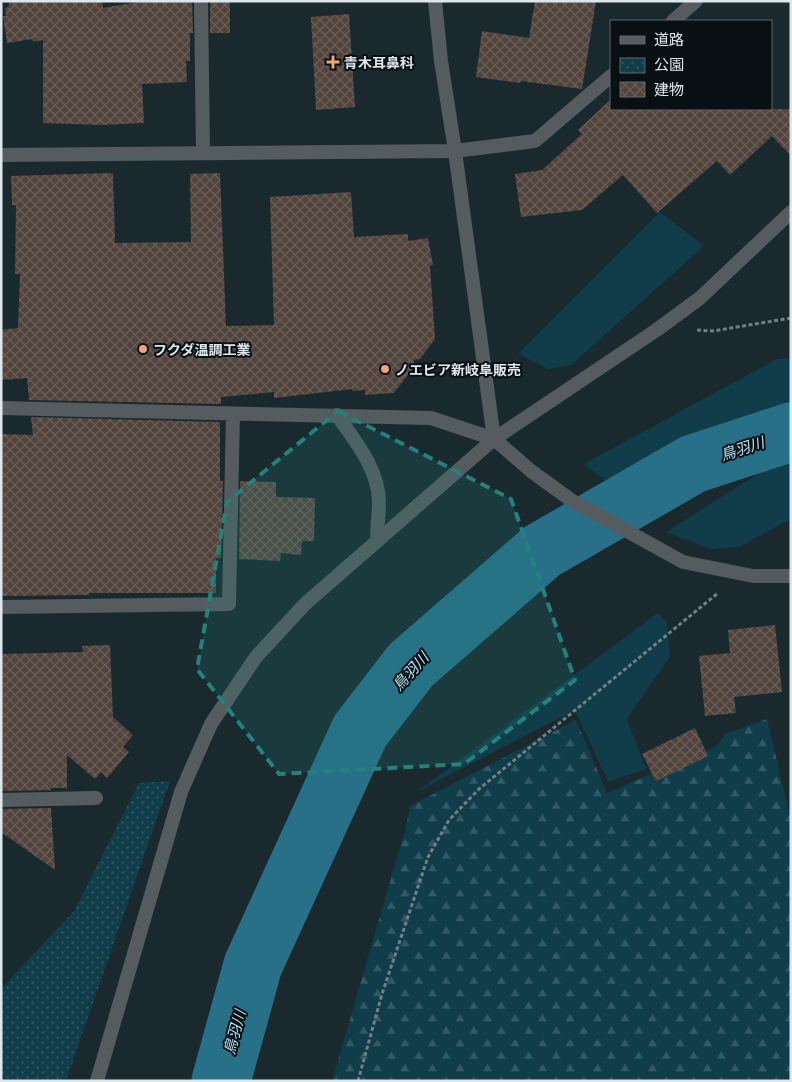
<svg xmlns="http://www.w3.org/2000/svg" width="792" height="1082" font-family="'Noto Serif','Noto Sans JP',serif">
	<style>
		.green { fill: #113d4b }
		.forest { fill: url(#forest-firs) }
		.park { fill: url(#park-dots) }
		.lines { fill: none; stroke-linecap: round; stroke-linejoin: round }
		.river { stroke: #277087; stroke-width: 59 }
		.building { fill: url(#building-cross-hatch) }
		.path { stroke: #727f83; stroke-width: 3; stroke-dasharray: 4 2.5; stroke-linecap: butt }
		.service { stroke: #555c5f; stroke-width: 14 }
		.minor { stroke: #555c5f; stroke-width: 14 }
		.tertiary { stroke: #555c5f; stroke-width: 14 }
		.marked { fill: #24817b; fill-opacity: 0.2; stroke: #24817b; stroke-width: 4; stroke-dasharray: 10 6; stroke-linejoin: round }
		.poi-dot { fill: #efa377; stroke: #091013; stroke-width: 2 }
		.labels { text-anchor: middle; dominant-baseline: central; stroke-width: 4; stroke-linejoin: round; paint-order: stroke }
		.poi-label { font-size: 14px; font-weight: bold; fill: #dee8ec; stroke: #091013; text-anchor: start }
		.water-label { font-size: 15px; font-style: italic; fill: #b8e5f6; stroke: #091013 }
	</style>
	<defs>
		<pattern id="forest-firs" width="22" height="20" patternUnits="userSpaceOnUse" patternTransform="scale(1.25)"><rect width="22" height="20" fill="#113d4b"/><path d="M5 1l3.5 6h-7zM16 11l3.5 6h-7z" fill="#335965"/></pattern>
		<pattern id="park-dots" width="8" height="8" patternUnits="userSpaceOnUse" patternTransform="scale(1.25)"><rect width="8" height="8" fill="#113d4b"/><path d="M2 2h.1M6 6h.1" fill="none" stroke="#335965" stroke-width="1.8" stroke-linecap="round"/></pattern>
		<pattern id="building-cross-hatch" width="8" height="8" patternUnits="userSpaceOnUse" patternTransform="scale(1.25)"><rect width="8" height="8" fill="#52443c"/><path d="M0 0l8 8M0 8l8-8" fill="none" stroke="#6a5f58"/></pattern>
	</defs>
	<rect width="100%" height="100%" fill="#19292e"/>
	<path class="green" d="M660 212 704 246 571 365 548 369 518 354Z
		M791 358V415L614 487 584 464 777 359Z
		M791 456V519L739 547 711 549 666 532 782 459Z
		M658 613 667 623 670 656 627 719 646 769 608 782 575 710 415 793Z"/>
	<path class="forest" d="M767 719 791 820V1081H332L406 827 410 806 576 720 607 793 717 746 725 734Z"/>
	<path class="park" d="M170 781 66 1081H1V989L74 911 139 783Z"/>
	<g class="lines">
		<path class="river" d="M221 1081 253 965 360 731 411 665 542 551 693 464 791 432"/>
	</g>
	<path class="building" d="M8 1H102L103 8 143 1 192 2 193 33H190V61H186L187 82 142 84 144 123 101 125 43 123V40L33 42 32 39 7 43 3 16H6L5 8 9 7Z
		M535 1H596L582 89 521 81 520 83 476 77 482 31 529 38Z
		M210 2H230V33H210Z
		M349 14 355 107 316 110 311 17Z
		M609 101 611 103V109H791V156L772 136 730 175 717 161 657 213 623 175 582 210 521 217 515 174 542 170 582 134 578 130Z
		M109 173 113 174 115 243 191 242 190 174 220 173 226 326 274 325 270 197 351 192 354 237 408 234V241L428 238 433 265 430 266 435 339 420 359 414 360V367L394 393 365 395V390L352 391V389L274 398V392L221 397V404L29 400 27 378 1 380V330L18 328 20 274H15L16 205H12L11 176Z
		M31 417 220 422V481H223L221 558H216V593H89V595L1 596V434L33 435Z
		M240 481 276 482V497L315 498 314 541H302L301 555 281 553 280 561 239 559Z
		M775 625 782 692 734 697 736 713 705 716 699 656 730 653 728 630Z
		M110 645 113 717 133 735 123 747 129 752 107 778 101 772 95 779 67 755V788H50L51 790 1 791V654L83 652 82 646Z
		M695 728 708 756 656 781 642 754Z
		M51 808 55 870 1 832V809Z"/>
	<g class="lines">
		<path class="path" d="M697 330 713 331 791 318
			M358 1081 382 994 428 857 449 820 479 789 718 593"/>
		<path class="service" d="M201 1 203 153"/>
		<path class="minor" d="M673 21 696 1
			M1 155 455 151 535 141 611 76
			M1 408 431 418 494 439 531 471 571 500 683 562 753 576H791
			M337 415C355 441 378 468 379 501 379 514 377 528 377 541
			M1 607 229 604 233 414
			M1 800 96 798"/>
		<path class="tertiary" d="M435 1 441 61 455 151 494 439
			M97 1081 181 792 211 724 256 657 305 604 494 439 658 329 700 298 791 212"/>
	</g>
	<path class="marked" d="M338 411 511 499 575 680 464 764 279 774 197 669 227 502Z"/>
	<g class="poi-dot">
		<path d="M330.5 54.5h5v5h5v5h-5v5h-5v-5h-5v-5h5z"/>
		<circle cx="143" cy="349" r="5"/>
		<circle cx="385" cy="369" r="5"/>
	</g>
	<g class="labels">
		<g class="poi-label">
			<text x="344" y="62">青木耳鼻科</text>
			<text x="153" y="349">フクダ温調工業</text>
			<text x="395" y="369">ノエビア新岐阜販売</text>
		</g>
		<g class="water-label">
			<text transform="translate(742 448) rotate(-18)">鳥羽川</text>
			<text transform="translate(410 671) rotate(-48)">鳥羽川</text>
			<text transform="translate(234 1032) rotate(-75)">鳥羽川</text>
		</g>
	</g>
	<rect width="792" height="1082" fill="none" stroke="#dee8ec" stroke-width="5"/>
	<rect x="610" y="20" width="162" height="90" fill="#091013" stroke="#5e666a"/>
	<rect x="620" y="36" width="25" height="8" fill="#555c5f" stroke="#5e666a"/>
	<text x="654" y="45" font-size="15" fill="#dee8ec">道路</text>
	<rect x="620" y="58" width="25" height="15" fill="url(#park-dots)" stroke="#5e666a"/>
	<text x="654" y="70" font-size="15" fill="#dee8ec">公園</text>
	<rect x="620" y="82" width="25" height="15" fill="url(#building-cross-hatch)" stroke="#5e666a"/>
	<text x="654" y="95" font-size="15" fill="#dee8ec">建物</text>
</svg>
